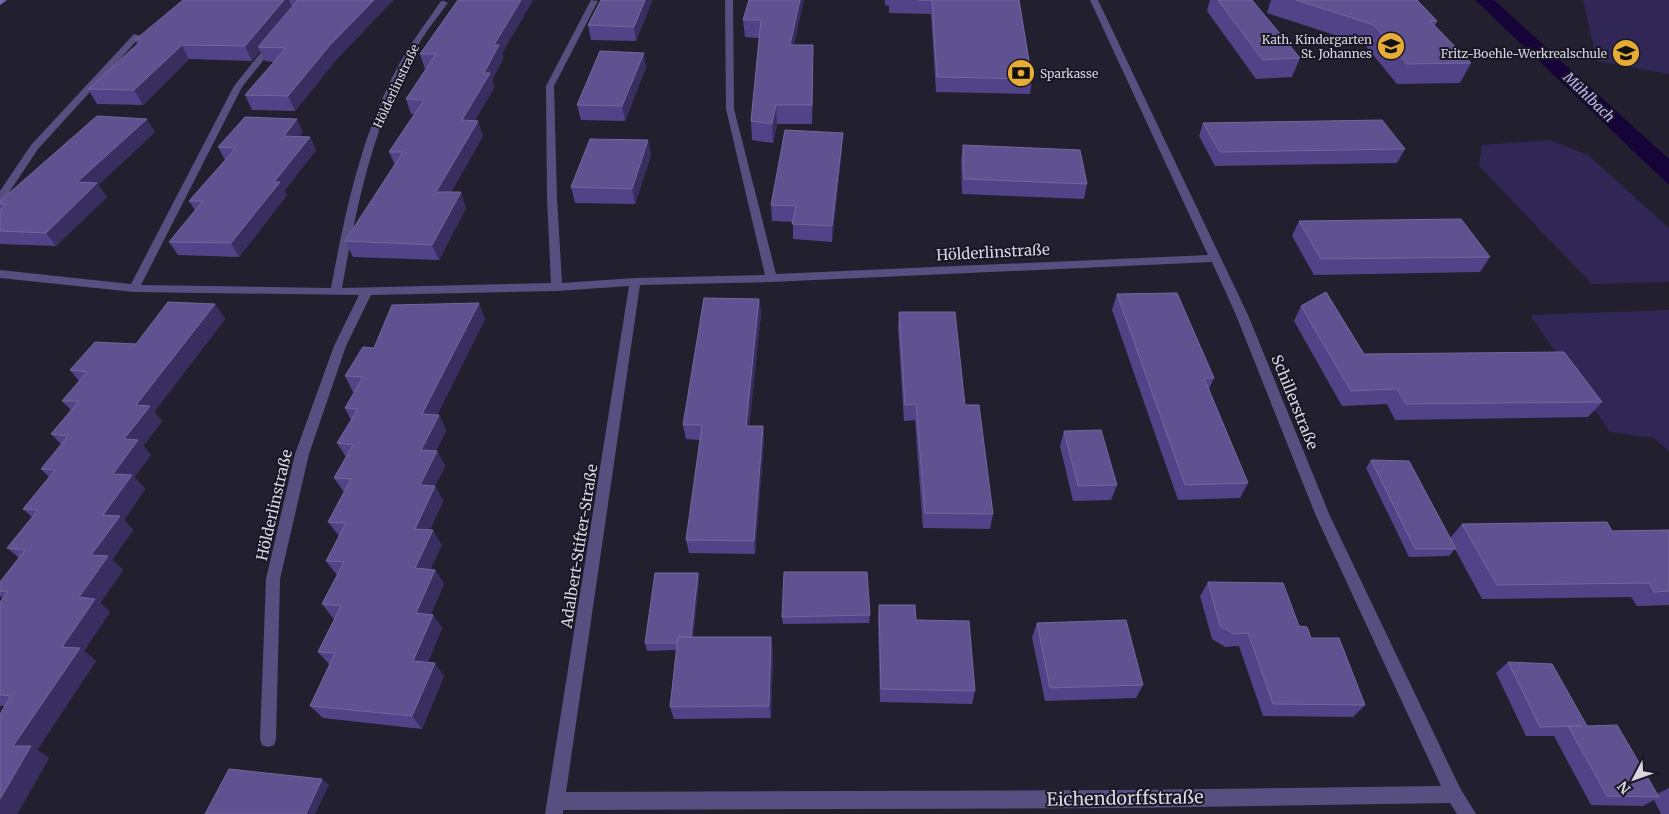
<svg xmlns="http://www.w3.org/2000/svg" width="1669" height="814" font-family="Merriweather,serif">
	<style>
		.green { fill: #312756 }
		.water { fill: #160439 }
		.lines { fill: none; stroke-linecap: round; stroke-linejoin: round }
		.minor { fill: #584f81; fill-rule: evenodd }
		.secondary { fill: #7667b7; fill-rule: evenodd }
		.wall { fill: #524287 }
		.shaded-wall { fill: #392e60 }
		.building { fill: #605290; stroke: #73679d }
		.labels { text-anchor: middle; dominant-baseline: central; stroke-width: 4; stroke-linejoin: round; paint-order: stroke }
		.far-poi-label { font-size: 12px; fill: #d8d7e1; stroke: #191725; text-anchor: end }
		.far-street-label { font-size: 12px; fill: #d8d7e1; stroke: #191725 }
		.far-water-label { font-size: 14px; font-style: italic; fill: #c2b9f9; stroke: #191725 }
		.street-label { font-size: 15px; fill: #d8d7e1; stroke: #191725 }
		.near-street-label { font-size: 18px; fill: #d8d7e1; stroke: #191725 }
	</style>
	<rect width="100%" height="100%" fill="#22202f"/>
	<path class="green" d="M1583 0H1669V74L1597 61Z
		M1550 140 1588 155 1669 228V282L1592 284 1479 166 1482 145Z
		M1669 310V451L1654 438 1610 432 1530 315Z"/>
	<path class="water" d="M1475 0H1494L1669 159V185Z"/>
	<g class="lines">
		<path class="minor" d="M591 0 598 1 554 86 557 198 562 283 635 278 765 275 726 109 725 0H733L734 109 776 274 1208 255 1090 0H1098L1248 315 1330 516 1460 788 1476 814H1457L1450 803 1126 808 563 810V814H545L629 286 557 291 371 295 346 346 309 454 280 579 276 739 274 745 268 747 262 745 260 739 266 579 295 454 334 346 359 295 134 292 0 278V270L131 284 234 86 270 41H273L277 43 242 87 141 285 331 288C345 213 361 136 397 68 410 44 426 23 441 1H444L448 3C439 15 429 27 421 40 375 115 357 203 342 288L551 283 547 198 546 86ZM1212 262 1236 315 1316 516 1441 786 1126 790 566 792 640 285 771 282Z
			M134 34 141 36 38 149 4 200 0 201V191L31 145Z"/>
		<path class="secondary" d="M0 0H7L0 5Z"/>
	</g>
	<path class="wall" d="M183 0H393L336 60 295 111 252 110 245 95 274 62 265 61 260 51 252 61 189 59 143 105 97 104 88 89 138 45 135 40Z
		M458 0H533L502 53 503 59 492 80 494 88 475 120 483 136 451 192 466 208 439 260 353 257 345 241 395 165 389 152 414 114H411L406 99 426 69H425L420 54Z
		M601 0H652V1L636 41 591 40 588 25Z
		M749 0 813 63 812 124H777L773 143 752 140 751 121 759 38 745 37 743 20Z
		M885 0H1019L1032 79 1030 94 936 92 931 14 889 13V6L885 5Z
		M1210 0H1252L1300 58 1292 77 1256 79 1207 11Z
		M1271 0H1417L1437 21 1435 26 1471 63 1460 83 1397 84 1365 45 1267 13Z
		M646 67 625 121 581 120 577 105Z
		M1203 123 1405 149 1397 163 1215 166 1199 136Z
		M155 132 98 185 107 197 56 246 0 244V201Z
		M303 132 300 136 310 137 316 150 284 191 287 195 239 257 178 255 169 242 195 210 189 201 225 160 218 147Z
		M963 145 1087 184 1084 199 962 194 961 160Z
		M842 148 832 242 793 239V222L772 221 771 205Z
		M651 155 635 204 575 203 571 187Z
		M1299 221 1490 257 1480 272 1314 275 1292 236Z
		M1117 294 1214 378 1209 389 1248 483 1240 498 1178 500 1112 310Z
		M759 299 761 313 749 426H763L764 440 755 554 689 553 686 540 700 440 686 439 683 425Z
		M215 304 225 319 154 412 162 421 143 446 151 455 134 477 145 489 124 520 133 530 112 560 123 570 100 603 110 612 84 651 96 661 37 750 49 758 17 814 5 706H0V602L3 599 0 596V582L19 558 7 548 32 517 23 509 49 477 41 469 61 444 51 434 71 410 62 401 79 381 70 370 136 344Z
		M1301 306 1364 354 1602 402 1588 417 1395 420 1387 404 1342 406 1294 321Z
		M899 312 965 405 993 514 990 529 923 528 915 420 904 421 898 328Z
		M485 319 437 415H439L446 430 436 451H437L445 466 435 486 443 501 430 530 442 545 430 570H435L444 584 431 614 433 615 442 628 428 662 444 676 422 729 323 718 310 706 330 665 318 652 335 619 333 618 322 604 337 575 326 561 339 536 328 522 344 492 334 478 346 457 337 443 351 420 345 408 355 392H353L345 376 374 348Z
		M1064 431 1117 485 1111 500 1073 501 1060 446Z
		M1371 460 1450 538 1462 524 1612 531 1669 530V605L1637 606 1631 597 1482 599 1455 549 1449 556 1409 557 1366 468Z
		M698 573 699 580 693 637 773 650 771 718 674 719 670 707 676 650 647 651 645 643Z
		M1208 582 1299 626 1311 638 1365 705 1353 717 1263 716 1239 646 1225 647 1212 639 1200 596Z
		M879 605 916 620 975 691 972 704 880 702 878 619Z
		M870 615 869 623 783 624 782 617Z
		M1037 623 1143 685 1136 698 1045 701 1032 637Z
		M1508 662 1587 726 1657 794 1669 788V814H1661L1654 800 1643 806 1591 805 1554 736H1526L1496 673Z"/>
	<path class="shaded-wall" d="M284 0H289L294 10 258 47 260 51 252 61 245 46Z
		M374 0H393L336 60 295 111 288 96 330 45Z
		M521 0H533L502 53 503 59 492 80 494 88 467 135 462 120 484 73 494 45Z
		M645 0H652V1L636 41 634 27Z
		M800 0H804L790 63V45Z
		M182 45 189 59 143 105 134 90Z
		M813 45V63L812 124V105Z
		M644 53 646 67 625 121 622 106Z
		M776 105 777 124 773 143 772 124Z
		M147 119 155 132 98 185 107 197 56 246 46 233 77 182Z
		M297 119 303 132 290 149 284 136Z
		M478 121 483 136 442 207 436 192Z
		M843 133 842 148 832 242V226Z
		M310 137 316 150 284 191 287 195 239 257 231 243 274 182Z
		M648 140 651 155 635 204 632 189Z
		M461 192 466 208 439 260 432 245Z
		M759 299 761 313 748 440 746 426Z
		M479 303 485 319 429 430 422 414Z
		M215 304 225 319 154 412 162 421 143 446 151 455 134 477 145 489 124 520 133 530 112 560 123 570 100 603 110 612 84 651 96 661 37 750 49 758 17 814H0V799L13 746 62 647 79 597 91 555 103 515 113 474 136 405Z
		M439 415 446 430 429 465 421 450Z
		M763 426 764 440 755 554 754 541Z
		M437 451 445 466 428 500 420 485Z
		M435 486 443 501 424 543 415 529Z
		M433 530 442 545 424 583 415 568Z
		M435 570 444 584 425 627 416 613Z
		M698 573 699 580 692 650 690 643Z
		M433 615 442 628 423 674 413 661Z
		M771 637 773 650 771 718 769 706Z
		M435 663 444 676 422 729 412 716Z
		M322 779 329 785 315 814H306Z"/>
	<path class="building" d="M183 0H284L245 46 182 45 134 90 88 89 142 40H135Z
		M297 0H374L330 45 288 96 245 95 286 48 258 47 296 2Z
		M458 0H521L494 45H499L484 73H490L462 120 478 121 436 192H461L432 245 345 241 403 152H389L424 100 406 99 436 54H420Z
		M601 0H645L634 27 588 25Z
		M749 0H800L790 45H813L812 105H776L772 124 751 121 761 20H743Z
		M918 0H1019L1032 79 937 77 932 0Z
		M1218 0H1252L1300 58 1263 60Z
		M1296 0H1417L1437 21H1430L1471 63 1407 64 1374 25Z
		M600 51 644 53 622 106 577 105Z
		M97 116 147 119 77 182 97 183 46 233 0 231V210L6 204H0V201Z
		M245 117 297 119 284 136 310 137 274 182H280L231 243 169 242 203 201H189L236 148 218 147Z
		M1382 120 1405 149 1220 152 1203 123Z
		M785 130 843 133 832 226 792 224 796 206 771 205Z
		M590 139 648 140 632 189 571 187Z
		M963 145 1080 150 1087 184 964 179Z
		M1461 219 1490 257 1321 259 1299 221Z
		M1326 292 1364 354 1564 352 1602 402 1406 404 1397 389 1351 391 1301 306Z
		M1177 293 1214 378H1204L1248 483 1185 485 1117 294Z
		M704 298 759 299 746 426H763L754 541 686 540 702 425H683Z
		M168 302 215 304 136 405 150 406 124 439 138 440 113 474 132 475 103 515 120 516 91 555 108 556 79 597 95 599 62 647 80 648 13 746H31L0 799V714L11 696 0 695V602L8 592 0 591V582L25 550 7 548 38 510 23 509 55 470 41 469 68 436 51 434 79 401H62L87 372 70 370 95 342 136 344Z
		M479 303 422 414 439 415 421 450 437 451 420 485 435 486 415 529 433 530 415 568 435 570 416 613 433 615 413 661 435 663 412 716 310 706 335 653 318 652 341 606 322 604 344 562 326 561 346 523 328 522 351 479 334 478 353 445 337 443 358 409 345 408 363 377 345 376 363 347 374 348 392 305Z
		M899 312H955L965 405H979L993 514 925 513 916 404 905 405Z
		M1101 430 1117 485 1078 486 1064 431Z
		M1371 460 1409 461 1456 549H1415Z
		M1607 522 1612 531 1669 530V591L1654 592 1649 583 1497 585 1462 524Z
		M784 572H867L870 615 782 617Z
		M655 573H698L691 637H678L677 643H645Z
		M1208 582 1283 583 1299 626 1307 627 1311 638H1339L1365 705 1273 704 1248 633 1234 634 1220 626Z
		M879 605H915L916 620 969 621 975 691 881 689Z
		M1126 620 1143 685 1050 688 1037 623Z
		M678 637H771L769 706 670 707Z
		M1508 662 1552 664 1587 726 1617 725 1659 797 1607 796 1568 726H1582L1540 727Z
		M229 769 322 779 306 814H205Z"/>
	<defs>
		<symbol id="school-disc" viewBox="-11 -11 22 22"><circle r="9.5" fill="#e6ac36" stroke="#191725"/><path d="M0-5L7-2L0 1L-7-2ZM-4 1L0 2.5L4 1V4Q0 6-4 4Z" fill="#111"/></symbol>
		<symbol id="bank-disc" viewBox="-11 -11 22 22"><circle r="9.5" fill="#e6ac36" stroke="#191725"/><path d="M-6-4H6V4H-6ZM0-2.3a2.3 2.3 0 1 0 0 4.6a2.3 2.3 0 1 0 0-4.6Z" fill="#111"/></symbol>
	</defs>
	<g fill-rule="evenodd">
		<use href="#school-disc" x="1375" y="30" width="32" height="32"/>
		<use href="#school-disc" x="1610" y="37" width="32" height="32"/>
		<use href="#bank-disc" x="1005" y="57" width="32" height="32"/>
	</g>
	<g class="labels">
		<g class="far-poi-label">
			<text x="1372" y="39">Kath. Kindergarten<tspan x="1372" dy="14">St. Johannes</tspan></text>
			<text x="1607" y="53">Fritz-Boehle-Werkrealschule</text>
			<text x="1040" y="73" text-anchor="start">Sparkasse</text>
		</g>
		<g class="far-street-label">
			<text transform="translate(396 86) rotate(-65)">Hölderlinstraße</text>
		</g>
		<g class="far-water-label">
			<text transform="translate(1589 97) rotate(44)">Mühlbach</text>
		</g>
		<g class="street-label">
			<text transform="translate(993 252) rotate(-3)">Hölderlinstraße</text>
			<text transform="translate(1295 402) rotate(68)">Schillerstraße</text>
			<text transform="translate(274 505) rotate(-77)">Hölderlinstraße</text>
			<text transform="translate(579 546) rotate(-81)">Adalbert-Stifter-Straße</text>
		</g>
		<g class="near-street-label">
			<text transform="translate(1125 798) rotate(-1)">Eichendorffstraße</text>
		</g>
	</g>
	<g transform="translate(1634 779) rotate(229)" stroke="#191725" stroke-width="4" paint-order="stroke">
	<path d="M0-4L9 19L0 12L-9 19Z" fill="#d8d7e1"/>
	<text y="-8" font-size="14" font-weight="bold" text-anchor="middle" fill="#d8d7e1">N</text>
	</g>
</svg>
